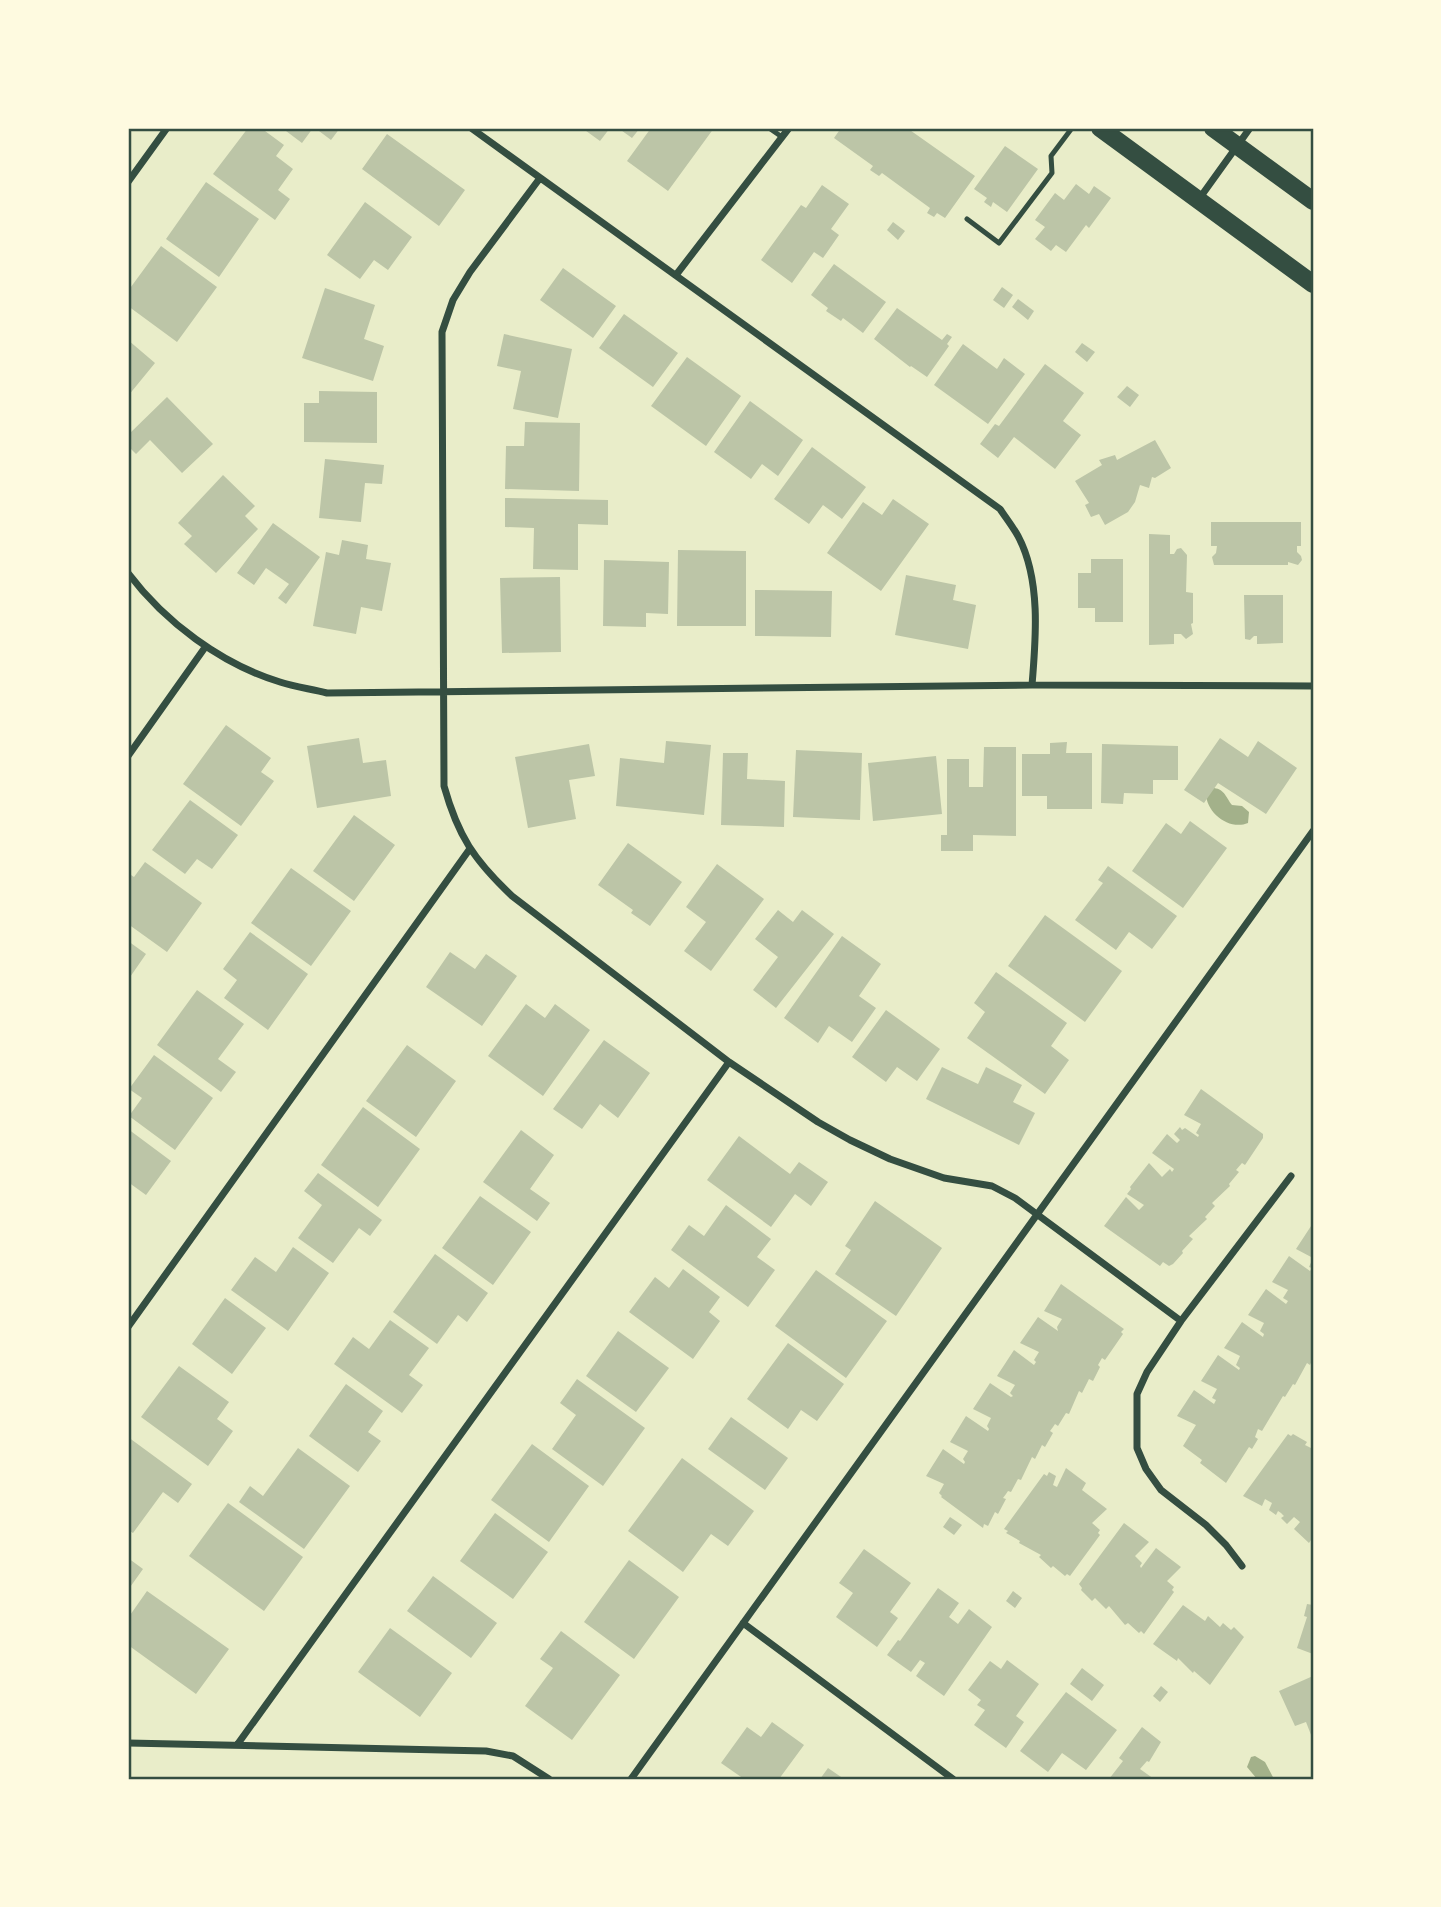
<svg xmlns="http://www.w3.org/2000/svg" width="1441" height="1907" font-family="Raleway,sans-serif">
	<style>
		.water { fill: #a3b18a }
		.building { fill: #bcc5a7 }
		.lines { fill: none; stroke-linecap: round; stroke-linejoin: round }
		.service { stroke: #344e41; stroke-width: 5 }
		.minor { stroke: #344e41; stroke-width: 7 }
		.primary { stroke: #344e41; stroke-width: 18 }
		.neatline { fill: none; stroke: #344e41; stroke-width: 2.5 }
	</style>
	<rect width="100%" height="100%" fill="#e9edc9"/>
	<path class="water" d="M1210 788C1224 787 1225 796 1232 805L1242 806 1249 812 1248 823C1229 831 1205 812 1206 792Z
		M1255 1756 1265 1762 1274 1779H1257L1247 1767 1251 1757Z"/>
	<path class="building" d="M248 128H261L284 145 276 156 293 169 278 190 290 199 275 220 213 174Z
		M282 128H313L302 143Z
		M315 128H340L331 140Z
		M582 128H610L600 141Z
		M618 128H640L632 138Z
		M651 128H714L668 191 627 161Z
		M841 128H907L975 176 945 218 937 213 934 217 927 213 930 208 882 173 879 176 870 170 873 166 834 138Z
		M387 134 465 190 439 226 362 169Z
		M1005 146 1038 169 1007 212 993 202 991 207 984 202 987 198 974 189Z
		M206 182 259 219 219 277 166 239Z
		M1076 184 1089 194 1094 186 1111 198 1089 228 1086 225 1066 252 1056 245 1051 251 1035 239 1045 227 1035 220 1055 193 1064 200Z
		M822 185 849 204 831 229 839 235 823 258 814 252 792 283 761 260 801 205 806 208Z
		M365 202 412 237 388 270 374 260 360 279 327 255Z
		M893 222 905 231 898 240 887 230Z
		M161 246 217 287 177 342 128 306V291Z
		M834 264 886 302 863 333 843 318 841 321 826 311 828 308 811 295Z
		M563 268 616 306 593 338 540 300Z
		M1002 287 1013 295 1004 308 993 300Z
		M325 288 375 305 364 339 384 346 373 381 302 358Z
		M1018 299 1034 311 1028 320 1012 307Z
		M897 308 942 340 947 334 952 337 947 344 949 346 927 377 911 366 910 367 874 339Z
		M624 314 678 353 653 387 599 348Z
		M504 334 572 349 558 418 513 409 521 371 497 366Z
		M128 340 155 363 128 396Z
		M1082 343 1095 352 1087 362 1075 352Z
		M963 344 997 369 1004 358 1025 374 988 424 934 385Z
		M687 357 741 396 706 446 651 406Z
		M1045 364 1084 393 1063 421 1081 435 1055 469 1014 437 998 458 980 444 995 424 999 426Z
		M1127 386 1139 395 1130 407 1117 397Z
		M319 391 377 392V443L304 442V403H319Z
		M167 397 213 444 182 473 150 440 136 454 128 446V435Z
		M750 401 803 440 778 476 762 464 751 479 714 452Z
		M525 422 580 423 579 491 505 489 506 446H524Z
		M1155 440 1171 468 1155 478 1152 477 1149 488 1140 485 1135 502 1128 512 1105 525 1099 514 1091 517 1085 505 1089 503 1075 481 1102 465 1099 460 1115 455 1117 460Z
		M812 447 866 487 842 519 823 505 809 524 774 499Z
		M325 459 384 465 382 484 365 483 361 522 319 518Z
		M223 475 255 506 245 516 258 529 216 573 184 544 192 536 178 523Z
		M505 498 608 500V525L578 524V570L533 569 534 528 505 527Z
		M893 499 929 524 881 591 827 553 863 502 882 515Z
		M1211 522H1301V546H1297V552L1301 556 1302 560 1298 565 1288 562V565H1214L1212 557 1216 553 1217 546H1211Z
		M273 523 320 557 286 604 278 598 289 584 266 568 254 585 237 573Z
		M1149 534 1170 535V554H1174L1177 549 1181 548 1187 555 1186 592 1193 593V623L1191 624 1193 634 1186 639 1181 634H1174V644L1149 645Z
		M342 540 368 545 366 559 391 563 382 611 361 607 356 634 313 626 326 552 339 555Z
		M678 550 746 551V626H677Z
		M1091 559H1123V622H1095V608H1078V573H1091Z
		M604 560 669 562 668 614 646 613V627L603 626Z
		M906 575 956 585 953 600 976 605 968 649 895 635Z
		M560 577 561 652 502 653 500 578Z
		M755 590 832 591 831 637 755 636Z
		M1244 595H1283V643L1257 644V636H1254L1250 640 1245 639Z
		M226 725 271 758 261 772 274 781 241 826 183 784Z
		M359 738 363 763 386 760 391 796 317 808 307 746Z
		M1220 738 1248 757 1258 741 1297 768 1266 814 1218 783 1204 803 1184 790Z
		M666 741 711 745 704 815 616 806 620 758 664 763Z
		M1067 742 1066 753H1092V809H1047V796H1022V754H1050V743Z
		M589 744 595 776 569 780 576 819 528 828 515 757Z
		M1102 744 1178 746V780H1153V794L1124 793 1123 804 1101 803Z
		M984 747H1016V836L973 835V851H941V835H947V759H969V787H983Z
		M796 750 862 753 860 820 793 817Z
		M723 753H748L747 779 785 781 784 827 721 825Z
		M936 756 942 814 873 821 868 763Z
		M190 800 238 835 212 869 197 859 185 874 152 850Z
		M354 815 395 845 354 901 313 871Z
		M1190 821 1227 848 1183 908 1132 871 1166 823 1181 834Z
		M628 843 682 882 650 926 631 913 633 910 598 885Z
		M145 862 202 903 167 952 128 924V873L134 877Z
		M717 864 764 899 711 971 684 951 706 922 686 907Z
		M1108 866 1177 916 1152 949 1129 932 1116 950 1075 920 1103 883 1098 880Z
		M291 868 351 911 311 966 251 923Z
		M778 910 793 922 802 910 834 934 776 1008 753 990 778 957 755 939Z
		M1045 915 1122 971 1085 1022 1008 966Z
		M250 932 308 974 268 1030 224 998 237 980 223 969Z
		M842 936 881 964 859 996 876 1008 852 1042 829 1026 818 1043 784 1018Z
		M128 941 146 954 128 980Z
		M450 952 475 969 486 954 517 976 482 1026 426 987Z
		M996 972 1067 1023 1051 1046 1069 1060 1045 1094 967 1038 985 1012 974 1003Z
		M197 990 244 1024 218 1059 236 1072 221 1092 157 1045Z
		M526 1004 545 1018 555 1004 590 1030 543 1096 488 1056Z
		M886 1010 940 1049 917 1081 897 1067 886 1082 852 1057Z
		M604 1040 650 1073 618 1118 600 1104 582 1129 553 1109Z
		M407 1045 456 1081 416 1137 366 1101Z
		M154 1055 213 1098 175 1150 129 1116 142 1098 129 1089Z
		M942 1067 978 1084 986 1067 1022 1085 1013 1102 1035 1113 1019 1145 926 1099Z
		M1201 1089 1263 1134V1138L1245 1165 1242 1163 1236 1170 1239 1172 1229 1184 1230 1186 1212 1203 1215 1206 1205 1217 1207 1219 1189 1236 1193 1239 1182 1251 1183 1253 1173 1264 1169 1266 1163 1262 1160 1266 1104 1226 1126 1197 1139 1210 1144 1205 1127 1194 1131 1189 1130 1187 1149 1163 1162 1177 1170 1169 1172 1172 1174 1169 1152 1153 1167 1134 1177 1143 1180 1140 1174 1134 1180 1127 1182 1130 1185 1128 1198 1137 1199 1135 1196 1133 1201 1124 1184 1115Z
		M363 1107 420 1149 378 1207 321 1165Z
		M128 1129 171 1161 146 1195 128 1182Z
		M521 1130 554 1155 530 1189 550 1203 537 1221 483 1182Z
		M739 1136 790 1174 799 1162 828 1182 811 1206 795 1194 771 1227 707 1180Z
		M318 1173 382 1220 370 1236 359 1228 333 1263 298 1238 322 1205 304 1191Z
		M480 1196 531 1232 493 1285 442 1248Z
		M875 1201 942 1248 896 1316 835 1274 851 1250 845 1246Z
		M726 1205 771 1239 757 1257 775 1270 748 1307 671 1250 689 1225 704 1236Z
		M1313 1223V1258L1296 1249Z
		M293 1247 329 1273 288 1331 231 1290 255 1257 276 1272Z
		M435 1254 488 1293 467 1322 458 1315 437 1344 393 1312Z
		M1289 1256 1310 1271 1312 1268 1309 1267 1313 1258V1358L1310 1365 1307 1363 1295 1385 1293 1384 1285 1397 1283 1396 1262 1431 1258 1429 1255 1437 1258 1439 1252 1449 1249 1447 1226 1483 1200 1463 1202 1460 1183 1446 1196 1425 1177 1416 1194 1390 1214 1404 1216 1400 1212 1398 1217 1389 1201 1381 1218 1355 1239 1370 1240 1368 1236 1365 1240 1356 1224 1348 1242 1322 1263 1337 1264 1334 1260 1331 1264 1323 1248 1315 1266 1289 1286 1304 1288 1301 1283 1298 1288 1290 1272 1282Z
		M683 1269 720 1297 709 1312 720 1321 693 1359 629 1312 655 1277 669 1288Z
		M816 1270 887 1321 846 1378 775 1326Z
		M1061 1284 1124 1329 1121 1332 1123 1334 1105 1360 1102 1358 1098 1365 1100 1367 1093 1381 1089 1379 1082 1393 1079 1391 1069 1414 1066 1413 1058 1426 1055 1424 1053 1427 1050 1431 1053 1433 1045 1447 1042 1445 1035 1459 1032 1457 1021 1480 1018 1479 1011 1492 1008 1491 1006 1494 1003 1498 1006 1499 998 1514 995 1512 988 1526 984 1524 983 1528 941 1497 942 1496 939 1493 944 1484 926 1476 943 1449 964 1464 965 1462 963 1459 968 1451 950 1442 966 1416 988 1431 989 1429 987 1426 991 1418 973 1409 990 1383 1011 1397 1013 1396 1010 1393 1015 1385 997 1376 1014 1350 1034 1365 1036 1362 1034 1360 1039 1352 1020 1343 1038 1317 1058 1331 1057 1327 1062 1319 1044 1311Z
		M225 1298 266 1328 232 1374 192 1344Z
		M390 1320 429 1348 409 1375 423 1385 402 1413 334 1364 353 1337 369 1349Z
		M618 1331 669 1368 636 1412 586 1376Z
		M788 1343 844 1384 817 1421 801 1410 788 1429 747 1399Z
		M179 1366 229 1402 217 1419 233 1431 208 1466 141 1417Z
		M577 1379 645 1428 603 1486 552 1449 576 1415 560 1403Z
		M346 1384 383 1411 368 1432 381 1441 358 1472 309 1436Z
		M731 1417 788 1458 765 1490 708 1449Z
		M1288 1434 1291 1436 1293 1434 1307 1442 1305 1445 1313 1449V1537L1309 1543 1294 1529 1300 1522 1294 1517 1287 1524 1281 1518 1284 1516 1281 1513 1278 1511 1276 1515 1269 1510 1272 1503 1265 1499 1262 1506 1243 1496Z
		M128 1437 192 1484 178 1503 163 1492 133 1533 128 1530Z
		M532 1444 589 1486 549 1542 491 1500Z
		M298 1448 350 1486 304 1549 239 1502 250 1486 263 1496Z
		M682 1458 754 1511 728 1546 711 1534 683 1572 628 1531Z
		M1066 1468 1086 1483 1082 1490 1107 1509 1092 1523 1100 1530 1098 1533 1100 1535 1070 1576 1067 1574 1065 1576 1053 1566 1051 1568 1039 1557 1041 1555 1019 1543 1020 1541 1006 1533 1008 1531 1004 1529 1044 1474 1047 1476 1049 1472 1056 1476 1053 1485 1057 1487Z
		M228 1503 303 1557 264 1611 189 1556Z
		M495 1513 548 1552 513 1599 460 1561Z
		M950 1517 962 1525 954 1535 943 1527Z
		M1124 1523 1149 1542 1135 1556 1142 1563 1140 1566 1141 1568 1156 1548 1181 1567 1167 1581 1174 1587 1172 1590 1174 1592 1144 1634 1141 1631 1139 1633 1128 1623 1125 1625 1109 1606 1106 1609 1095 1598 1092 1601 1081 1590 1082 1588 1079 1584Z
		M864 1549 911 1583 890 1612 898 1618 877 1647 836 1617 853 1593 839 1583Z
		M128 1558 143 1569 128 1590Z
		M629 1560 679 1597 634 1659 584 1622Z
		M433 1576 497 1623 471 1658 407 1611Z
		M938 1588 959 1603 949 1617 958 1624 969 1609 992 1627 944 1696 916 1676 925 1663 920 1660 911 1672 887 1655 898 1640 900 1641Z
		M147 1591 229 1649 196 1694 128 1645V1618Z
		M1013 1591 1022 1598 1015 1608 1006 1601Z
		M1307 1604 1313 1605V1654L1297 1648 1307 1617 1304 1616Z
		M1183 1605 1205 1621 1208 1616 1220 1627 1223 1623 1231 1630 1234 1627 1244 1637 1210 1685 1194 1671 1193 1673 1178 1658 1177 1661 1153 1644Z
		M390 1628 452 1673 420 1717 358 1672Z
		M561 1631 620 1675 572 1740 525 1706 553 1668 540 1659Z
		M1007 1660 1039 1684 1016 1716 1024 1722 1006 1748 974 1725 985 1710 977 1705 981 1700 968 1690 990 1661 1001 1669Z
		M1082 1668 1104 1685 1092 1701 1070 1684Z
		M1313 1676V1740L1306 1722 1295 1726 1279 1691Z
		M1161 1686 1168 1692 1160 1702 1153 1696Z
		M1066 1692 1117 1730 1086 1770 1062 1753 1048 1772 1020 1751Z
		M772 1722 804 1745 779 1779H744L721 1763 747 1727 761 1737Z
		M1142 1727 1161 1742 1149 1762 1147 1761 1140 1769 1154 1779H1109L1123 1761 1119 1758Z
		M828 1768 844 1779H820Z"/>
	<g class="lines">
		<path class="service" d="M769 128 782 137
			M967 219 999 243 1052 173 1051 156 1072 128"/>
		<path class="minor" d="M471 128 1000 509C1006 518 1013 527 1018 536 1041 579 1036 638 1032 685
			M540 178 470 272 453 300 442 332 444 786C458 836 474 860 512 896L729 1062 818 1122 850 1140 890 1159 944 1178 992 1186 1015 1198 1181 1321
			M128 182 167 128
			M1199 199 1250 128
			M676 275 789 128
			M128 573C165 622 221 664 280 682 295 687 312 689 327 693L1032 685 1313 686
			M128 756 206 646
			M128 1327 469 850
			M1242 1566 1226 1545 1206 1525 1161 1490 1146 1469 1137 1448V1394L1147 1372 1181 1321 1291 1176
			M743 1623 953 1779
			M128 1743 486 1751 513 1756 549 1779
			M237 1745 729 1062
			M631 1779 1313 831"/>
		<path class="primary" d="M1100 128 1313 284
			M1213 128 1313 201"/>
	</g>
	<rect width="1441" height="1907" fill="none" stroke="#fefae0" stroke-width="259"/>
	<rect x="130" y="130" width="1182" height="1648" class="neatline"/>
</svg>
